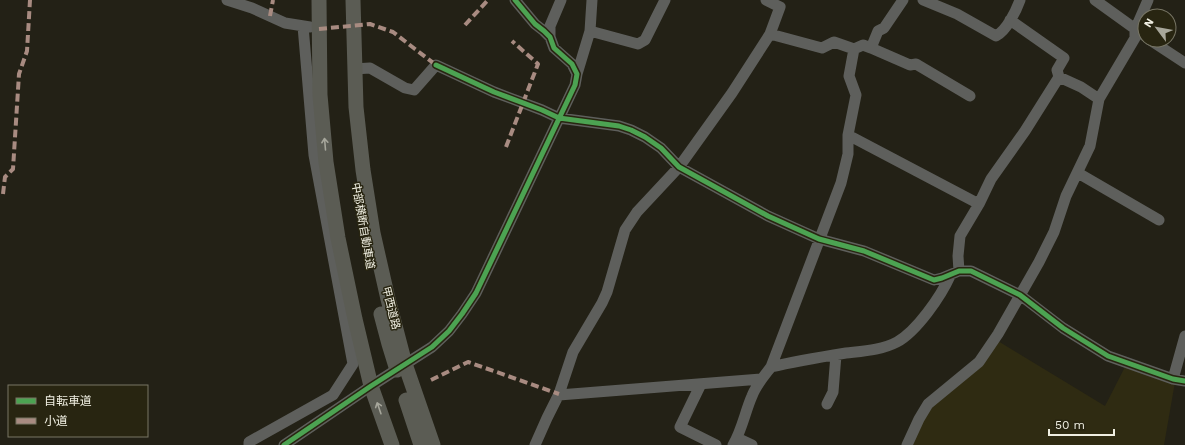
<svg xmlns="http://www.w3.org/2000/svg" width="1185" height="445" font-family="'Work Sans','Noto Sans JP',sans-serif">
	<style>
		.built { fill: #2f2b12 }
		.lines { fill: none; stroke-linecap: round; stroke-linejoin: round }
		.minor { stroke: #5e5f5c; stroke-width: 11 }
		.highway { stroke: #5b5c54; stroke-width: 15 }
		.quiet { stroke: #a88b81; stroke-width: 4; stroke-dasharray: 8 4; stroke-linecap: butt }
		.cycleway-casing { stroke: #282511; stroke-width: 8 }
		.cycleway { stroke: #4ca352; stroke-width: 5 }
		.oneway { stroke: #a6a69b }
		.labels { text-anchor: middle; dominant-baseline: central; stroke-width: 3; stroke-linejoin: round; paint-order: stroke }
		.street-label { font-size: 11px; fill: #f0efe2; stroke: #282511 }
	</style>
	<rect width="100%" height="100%" fill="#232116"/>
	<path class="built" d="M998 341 1105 406 1126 365 1175 382 1164 445H908L923 414Z"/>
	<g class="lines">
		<path class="minor" d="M227 0 252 8 285 23 310 27
			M923 0 957 14 996 36C1007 30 1016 11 1020 0
			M1095 0 1145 36
			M590 31 638 44 645 40 665 0
			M770 34 822 48 834 42 854 49 863 45 871 48 878 31 884 28 903 0
			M550 37V26L561 0
			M1150 40 1185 63
			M871 48 910 65 916 64 970 96
			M354 69 370 68 405 88 414 90 436 65 494 92 542 110 559 118 619 126 631 130 645 137 661 148 679 167 768 216 819 239 864 251 934 280 942 278 959 271H971L1020 295 1063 328 1108 356 1173 379 1185 381
			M577 74 590 31 592 0
			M1059 77 1081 87 1099 99
			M848 135 979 204
			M1078 173 1159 220
			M959 271 958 256 960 236 979 204 991 179 1025 131 1059 77 1057 70 1064 58 1010 20
			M771 367C796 361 821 357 846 353 863 351 882 350 897 342 917 331 941 296 950 276
			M1173 379 1185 336
			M701 384 680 427 716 445
			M559 395 761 379
			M827 404 833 392 836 355
			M737 438 752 445
			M249 445V442L333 395 353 364 314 155 303 26
			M284 445 371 386 432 347 449 331 462 314 476 293 575 85 577 74 572 64 554 48 550 37 544 31 535 24 515 0
			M535 445 547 418 559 394 573 352 602 303 607 292 625 230 637 212 679 167 732 93 770 34 780 7 766 0
			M733 445C742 430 745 412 752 396 756 385 764 376 771 367L841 183 848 154V135L856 95 849 76 854 49
			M907 445 919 419 928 404 979 362 998 334 1039 262 1054 232 1066 196 1090 146 1099 99 1135 38V30L1148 0"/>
		<path class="highway" d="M319 0 320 95 326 162 338 238 355 319 371 386 392 445
			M353 0 356 107 363 170 373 233 388 299 405 364 433 445
			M381 314 389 344 397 370
			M406 400 421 445"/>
		<path class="quiet" d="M270 16 273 0
			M465 25 488 0
			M319 29 370 24 393 32 415 49 436 65
			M506 147 538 64 512 41
			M3 194 5 177 13 169 19 74 27 51 30 0
			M431 380 468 362 559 394"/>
		<defs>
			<path id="cycleway" d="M436 65 494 92 542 110 559 118 619 126 631 130 645 137 661 148 679 167 768 216 819 239 864 251 934 280 942 278 959 271H971L1020 295 1063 328 1108 356 1173 379 1185 381
				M284 445 371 386 432 347 449 331 462 314 476 293 575 85 577 74 572 64 554 48 550 37 544 31 535 24 515 0"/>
		</defs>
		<use href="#cycleway" class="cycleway-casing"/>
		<use href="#cycleway" class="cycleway"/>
	</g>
	<defs><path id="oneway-shaft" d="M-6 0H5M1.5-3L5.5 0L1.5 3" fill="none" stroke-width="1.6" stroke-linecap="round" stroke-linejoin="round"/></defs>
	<g class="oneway">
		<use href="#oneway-shaft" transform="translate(325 144) rotate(-95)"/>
		<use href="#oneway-shaft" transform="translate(379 408) rotate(-109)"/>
	</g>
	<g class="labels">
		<g class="street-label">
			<text transform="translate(363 226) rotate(80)">中部横断自動車道</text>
			<text transform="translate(391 308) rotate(76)">甲西道路</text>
		</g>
	</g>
	<rect x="8" y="385" width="140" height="52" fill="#282511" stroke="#787665"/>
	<rect x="16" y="398" width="20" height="6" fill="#4ca352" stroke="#787665"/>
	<text x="44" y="405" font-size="12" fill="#f0efe2">自転車道</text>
	<rect x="16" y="418" width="20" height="6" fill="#a88b81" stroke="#787665"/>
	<text x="44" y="425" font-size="12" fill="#f0efe2">小道</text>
	<g transform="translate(1157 28) rotate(302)"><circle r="19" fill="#282511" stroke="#787665"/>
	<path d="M0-3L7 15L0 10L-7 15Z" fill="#a8a79b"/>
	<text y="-6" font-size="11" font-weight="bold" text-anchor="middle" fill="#f0efe2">N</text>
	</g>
	<path d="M1049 429v6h65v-6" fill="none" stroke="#f0efe2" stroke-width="2"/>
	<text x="1055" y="429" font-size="12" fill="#f0efe2" stroke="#282511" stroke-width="3" paint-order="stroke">50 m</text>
</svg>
